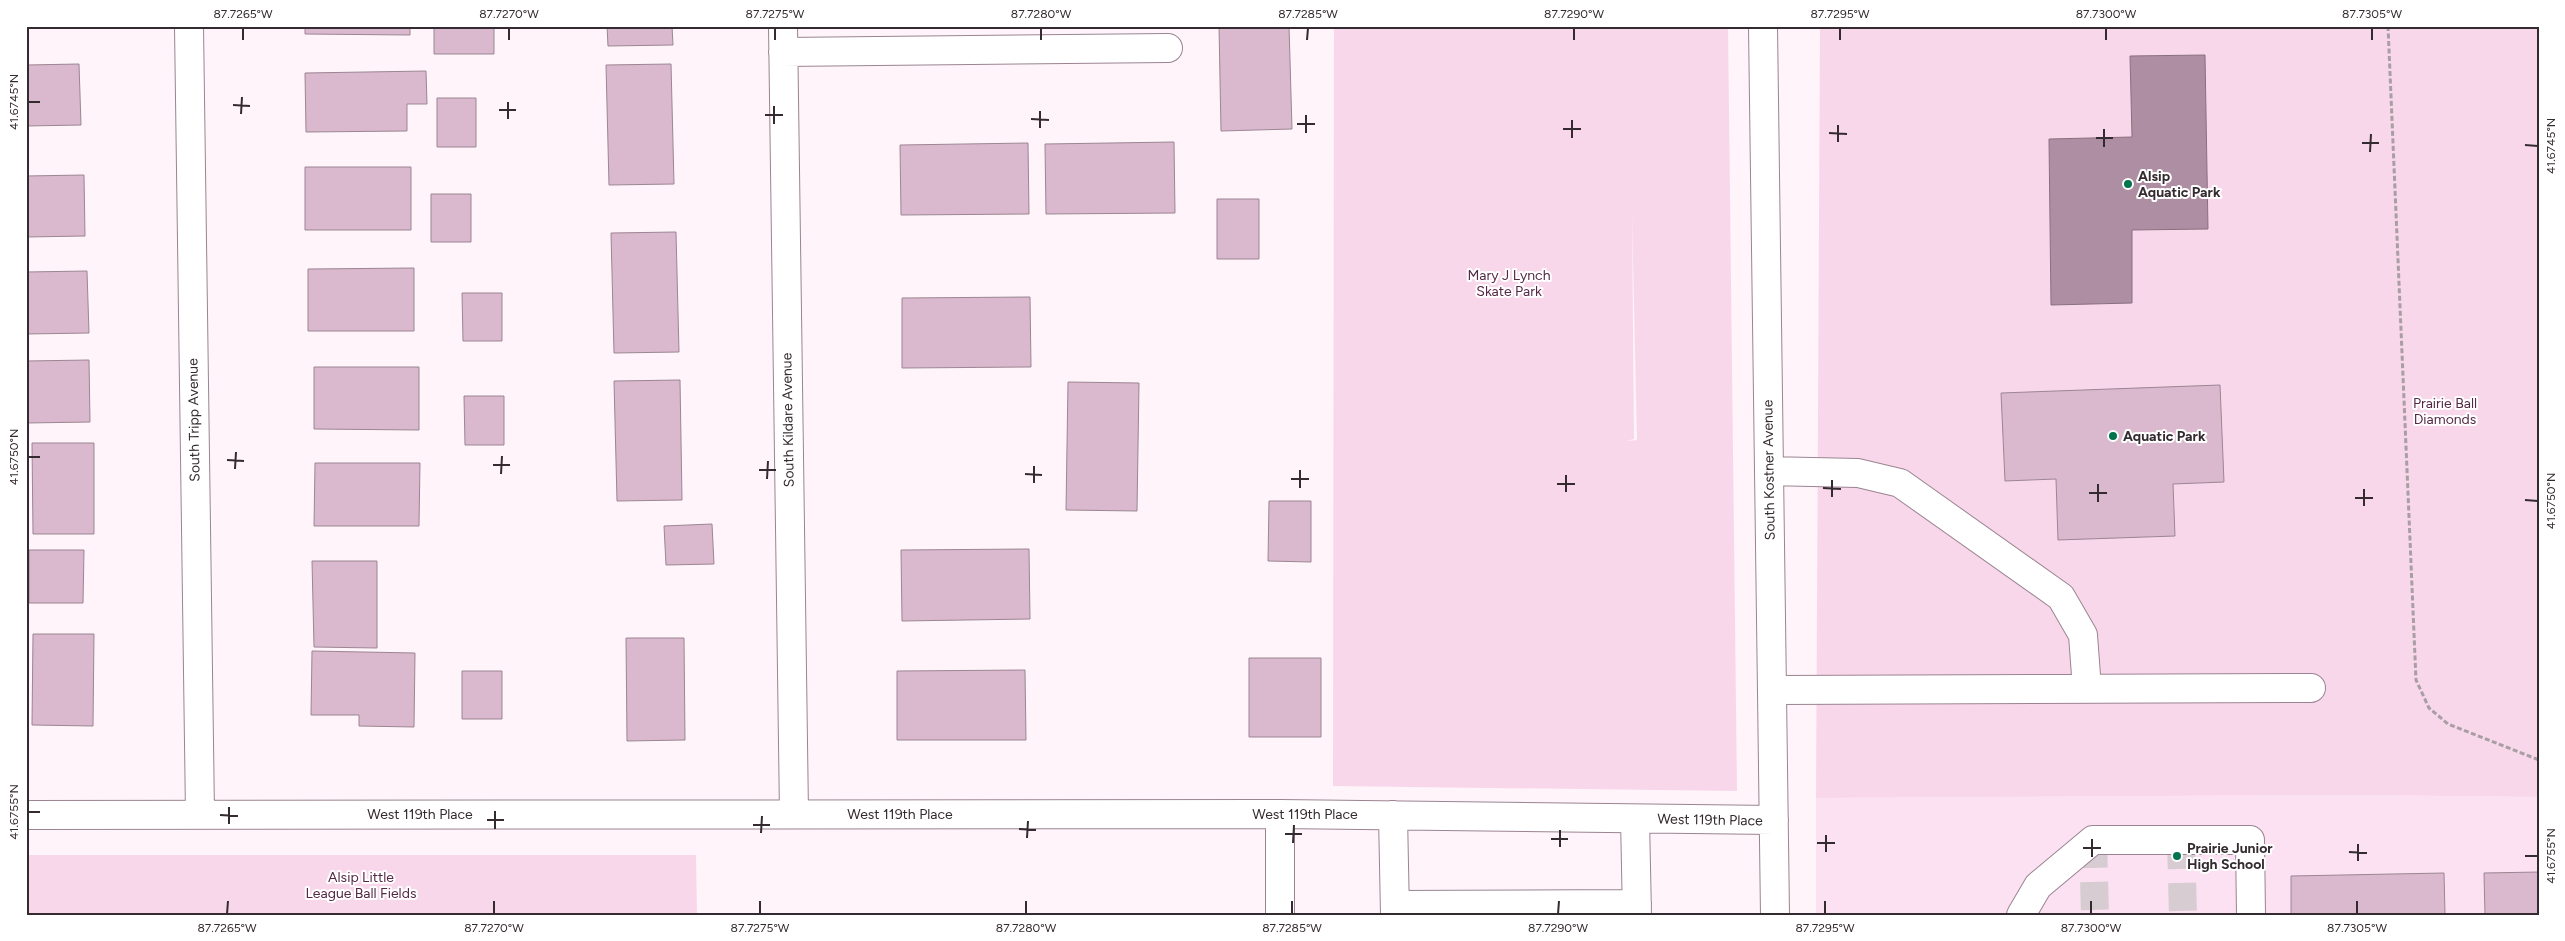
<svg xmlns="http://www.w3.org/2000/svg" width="2565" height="941" font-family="Figtree,sans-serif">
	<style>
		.built { fill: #fbe1f1 }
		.green { fill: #f9d7eb; fill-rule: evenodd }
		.water { fill: #ae8ea2; stroke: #897080 }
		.building { fill: #dab8cd; stroke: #9c8693 }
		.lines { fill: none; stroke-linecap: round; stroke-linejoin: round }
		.minor-tunnel { stroke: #d6ccd1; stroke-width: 28; stroke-dasharray: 28 14; stroke-linecap: butt }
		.minor-casing { stroke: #9a8491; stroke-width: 30 }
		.path { stroke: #a89ea3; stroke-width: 3; stroke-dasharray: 5 2.5; stroke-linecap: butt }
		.minor { stroke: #fff; stroke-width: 28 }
		.ticks { fill: none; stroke: #342b30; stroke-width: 2 }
		.poi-dot { fill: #02744d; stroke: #fff; stroke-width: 2 }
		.labels { text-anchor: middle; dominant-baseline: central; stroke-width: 4; stroke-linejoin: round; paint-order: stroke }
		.poi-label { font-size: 14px; font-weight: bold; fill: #342b30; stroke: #fff; text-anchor: start }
		.park-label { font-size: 14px; fill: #542845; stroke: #fff }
		.street-label { font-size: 14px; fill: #342b30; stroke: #fff }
		.neatline { fill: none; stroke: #342b30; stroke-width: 2 }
		.ticks-label { font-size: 12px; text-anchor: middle; fill: #342b30 }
	</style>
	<rect width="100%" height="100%" fill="#fef4f9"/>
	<path class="built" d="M2352 795 2539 797V915H1816V798Z"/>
	<path class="green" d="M1334 26H1728L1737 791 1333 786ZM1632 215 1637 440 1626 441 1634 439Z
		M1820 26H2539V797L2352 795 1816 798Z
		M26 855H696L697 915H26Z"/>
	<path class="water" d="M2205 55 2208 229 2132 230V303L2051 305 2049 139 2132 137 2130 56Z"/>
	<path class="building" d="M305 26H410V35L305 34Z
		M434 26H494V54H434Z
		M607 26H672L673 45 608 46Z
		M1219 26H1289L1292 129 1221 131Z
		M79 64 81 125 26 126V65Z
		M671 64 674 184 609 185 606 65Z
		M426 71 427 104H407V131L306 132 305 73Z
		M437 98H476V147H437Z
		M1174 142 1175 213 1046 214 1045 144Z
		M1028 143 1029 214 901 215 900 145Z
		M305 167H411V230H305Z
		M84 175 85 236 26 237V176Z
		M431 194H471V242H431Z
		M1217 199H1259V259H1217Z
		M676 232 679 352 614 353 611 233Z
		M414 268V331H308V269Z
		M87 271 89 333 26 334V272Z
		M462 293H502V341H463Z
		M1030 297 1031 367 902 368V298Z
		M89 360 90 422 26 423V361Z
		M314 367H419V430L314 429Z
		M680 380 682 500 617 501 614 381Z
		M1068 382 1139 383 1137 511 1066 510Z
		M2220 385 2224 482 2173 484 2175 536 2058 540 2056 479 2005 481 2001 393Z
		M464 396H504V445H465Z
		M32 443H94V534H33Z
		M315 463H420L419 526H314Z
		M1269 501H1311V562L1268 561Z
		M712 524 714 564 666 565 664 526Z
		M1029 549 1030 619 902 621 901 550Z
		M29 550H84L83 603H29Z
		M312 561H377V648L314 647Z
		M33 634H94L93 726 32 725Z
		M626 638H684L685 740 627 741Z
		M312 651 415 653 414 727 359 726V715H311Z
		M1249 658H1321V737H1249Z
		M1025 670 1026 740H897V671Z
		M462 671H502V719H462Z
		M2539 872V915H2485L2484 873Z
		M2444 873 2445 915H2291V876Z"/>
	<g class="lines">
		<path class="minor-tunnel" d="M2093 840 2095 915
			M2181 841 2183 915"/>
		<defs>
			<path id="minor" d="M189 26 200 814
				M783 26 794 814
				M1763 26 1775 915
				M783 52 1168 48
				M1769 471 1858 473 1900 483 2061 597 2083 635 2087 689
				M1772 690 2311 688
				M26 815 1280 814 1774 820
				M1393 815 1395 915
				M1635 819 1637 915
				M1395 905 1637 904
				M1280 915V814
				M2021 915 2038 886 2093 840H2250L2251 915"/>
		</defs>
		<use href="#minor" class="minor-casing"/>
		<path class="path" d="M2388 26 2416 680 2429 708 2448 724 2539 760"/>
		<use href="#minor" class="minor"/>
	</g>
	<path class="ticks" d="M243 40V28M509 40V28M775 40V28M1041 40V28M1307 40 1308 28M1574 40V28M1840 40V28M2106 40V28M2372 40V28M28 102H40M233 105 250 106M499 110H516M241 114 242 97M765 115H783M508 119V102M1031 119 1049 120M774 124V106M1297 124H1315M1040 128V111M1563 129H1581M1306 133V115M1829 133 1847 134M1572 138V120M2096 138H2113M1838 142V125M2362 143H2379M2525 145 2538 146M2104 147V129M2370 152 2371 134M28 457H40M227 460 244 461M493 465H510M235 469 236 452M759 470H776M501 474 502 456M1025 474 1042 475M767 479 768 461M1291 479H1309M1034 483V466M1557 484H1575M1300 488V470M1823 488 1841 489M1566 492V475M2089 493H2107M1832 497V480M2355 498H2373M2525 500 2538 501M2098 502V484M2364 506V489M28 812H40M220 815 238 816M487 820H504M229 824V807M753 825H770M495 829V811M1019 829 1036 830M761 833 762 816M1285 834H1302M1027 838 1028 821M1551 839H1568M1293 843 1294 825M1817 843H1835M1560 847V830M2083 848H2101M1826 852V835M2349 852 2367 853M2525 856H2538M2092 857V839M2358 861V844M227 914 228 901M494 914V901M760 914V901M1026 914V901M1292 914V901M1558 914 1559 901M1825 914V901M2091 914V901M2357 914V901"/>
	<g class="poi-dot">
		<circle cx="2128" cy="184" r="5"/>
		<circle cx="2113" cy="436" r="5"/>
		<circle cx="2177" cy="856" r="5"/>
	</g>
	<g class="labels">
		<g class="poi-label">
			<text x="2138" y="176">Alsip<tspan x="2138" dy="16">Aquatic Park</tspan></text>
			<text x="2123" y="436">Aquatic Park</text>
			<text x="2187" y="848">Prairie Junior<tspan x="2187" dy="16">High School</tspan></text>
		</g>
		<g class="park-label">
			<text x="1509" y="275">Mary J Lynch<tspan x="1509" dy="16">Skate Park</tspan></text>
			<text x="2445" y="403">Prairie Ball<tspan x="2445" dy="16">Diamonds</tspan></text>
			<text x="361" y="877">Alsip Little<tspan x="361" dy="16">League Ball Fields</tspan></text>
		</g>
		<g class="street-label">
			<text transform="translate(194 420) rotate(-91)">South Tripp Avenue</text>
			<text transform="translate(788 420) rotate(-91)">South Kildare Avenue</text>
			<text transform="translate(1769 470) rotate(-91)">South Kostner Avenue</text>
			<text x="420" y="814">West 119th Place</text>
			<text x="900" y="814">West 119th Place</text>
			<text x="1305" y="814">West 119th Place</text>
			<text transform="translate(1710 820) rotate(1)">West 119th Place</text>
		</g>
	</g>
	<rect width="2565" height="941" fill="none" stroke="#ffffff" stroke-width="55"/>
	<rect x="28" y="28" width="2510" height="886" class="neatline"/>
	<g class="ticks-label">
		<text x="243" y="18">87.7265°W</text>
		<text x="509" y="18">87.7270°W</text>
		<text x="775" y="18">87.7275°W</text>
		<text x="1041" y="18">87.7280°W</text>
		<text x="1308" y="18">87.7285°W</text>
		<text x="1574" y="18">87.7290°W</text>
		<text x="1840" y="18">87.7295°W</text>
		<text x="2106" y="18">87.7300°W</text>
		<text x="2372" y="18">87.7305°W</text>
		<text transform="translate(14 102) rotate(-90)" y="4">41.6745°N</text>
		<text transform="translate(2551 146) rotate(-90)" y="4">41.6745°N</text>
		<text transform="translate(14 457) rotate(-90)" y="4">41.6750°N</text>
		<text transform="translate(2551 501) rotate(-90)" y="4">41.6750°N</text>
		<text transform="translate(14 812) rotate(-90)" y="4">41.6755°N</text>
		<text transform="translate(2551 856) rotate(-90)" y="4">41.6755°N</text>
		<text x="227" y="932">87.7265°W</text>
		<text x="494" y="932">87.7270°W</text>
		<text x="760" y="932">87.7275°W</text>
		<text x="1026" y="932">87.7280°W</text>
		<text x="1292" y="932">87.7285°W</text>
		<text x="1558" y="932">87.7290°W</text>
		<text x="1825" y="932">87.7295°W</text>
		<text x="2091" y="932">87.7300°W</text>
		<text x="2357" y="932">87.7305°W</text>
	</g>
</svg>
